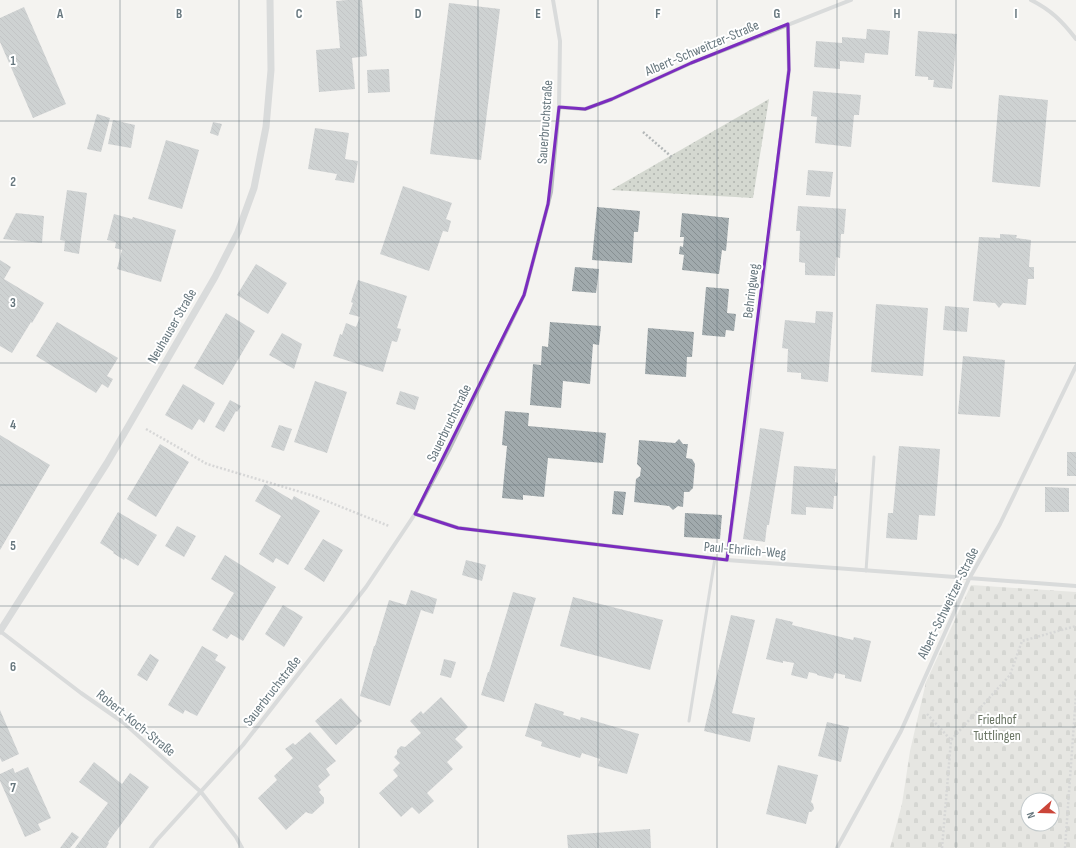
<svg xmlns="http://www.w3.org/2000/svg" width="1076" height="848" font-family="'Sofia Sans Condensed',sans-serif">
	<style>
		.grass { fill: url(#grass-dots) }
		.cemetery { fill: url(#cemetery-stones); fill-rule: evenodd }
		.building { fill: url(#building-back-hatch) }
		.lines { fill: none; stroke-linecap: round; stroke-linejoin: round }
		.path { stroke: #b3b7b8; stroke-width: 2.5; stroke-dasharray: 2 2; stroke-linecap: butt }
		.service { stroke: #b9bec0; stroke-width: 3 }
		.minor { stroke: #b9bec0; stroke-width: 4 }
		.tertiary { stroke: #b9bec0; stroke-width: 7 }
		.marked { fill: none; stroke: #7b2cbf; stroke-width: 3; stroke-linejoin: round }
		.grid { fill: none; stroke: #67777e; stroke-width: 1; stroke-opacity: 0.55 }
		.labels { text-anchor: middle; dominant-baseline: central; stroke-width: 4; stroke-linejoin: round; paint-order: stroke }
		.street-label { font-size: 14px; fill: #67777e; stroke: #fff }
		.park-label { font-size: 14px; fill: #6b7665; stroke: #fff }
		.grid-label { font-size: 13px; text-anchor: middle; font-weight: bold; fill: #67777e; stroke: #fff; stroke-width: 4; stroke-linejoin: round; paint-order: stroke }
	</style>
	<defs>
		<pattern id="grass-dots" width="8" height="8" patternUnits="userSpaceOnUse"><rect width="8" height="8" fill="#d4d8d0"/><path d="M2 2h.1M6 6h.1" fill="none" stroke="#b0b4ae" stroke-width="1.8" stroke-linecap="round"/></pattern>
		<pattern id="cemetery-stones" width="16" height="16" patternUnits="userSpaceOnUse"><rect width="16" height="16" fill="#d4d8d0"/><path d="M2 7V4a2 2 0 0 1 4 0v3zM10 15v-3a2 2 0 0 1 4 0v3z" fill="#b0b4ae"/></pattern>
		<pattern id="building-back-hatch" width="6" height="6" patternUnits="userSpaceOnUse"><rect width="6" height="6" fill="#a1aaad"/><path d="M-1 5l2 2M0 0l6 6M5-1l2 2" fill="none" stroke="#878f92"/></pattern>
	</defs>
	<rect width="100%" height="100%" fill="#f4f3f0"/>
	<path class="grass" d="M769 99 753 198 611 190Z"/>
	<path class="cemetery" d="M971 585 1076 592V848H890L902 804 910 751 926 682ZM1028 800H1052V824H1028Z"/>
	<path class="building" d="M347 0H362L367 56 352 58 355 89 319 92 316 50 340 48 336 1Z
		M449 3 500 9 481 160 430 154Z
		M24 7 66 104 33 118 0 42V18Z
		M867 29 890 31 888 55 865 53 864 63 840 61V69L814 67 816 41 842 43V37L866 39Z
		M918 31 957 34 952 89 933 87 934 80H928V77L915 76Z
		M389 69 390 92 368 93 367 70Z
		M813 91 861 95 859 115H854L851 147 815 143 817 117 811 116Z
		M999 95 1048 100 1040 187 992 182Z
		M97 114 110 118 101 152 87 149Z
		M113 120 135 125 131 148 108 144Z
		M213 122 222 124 218 136 210 133Z
		M315 128 349 133 345 159 358 161 354 183 335 180 337 174 308 169Z
		M166 140 199 150 182 209 148 199Z
		M808 170 833 172 830 197 806 195Z
		M403 186 452 203 446 219 451 221 448 232 443 231 429 271 380 254Z
		M67 190 87 193 79 254 64 251 65 241 60 240Z
		M798 206 846 209 844 234H841L840 258 836 257 835 276 805 275V263L799 262 800 231H796Z
		M597 207 640 211 638 232H634L632 263 592 260Z
		M16 213 44 216 42 243 3 239Z
		M682 213 729 218 726 251 722 250 719 274 682 270 684 255 679 254 680 246 683 247 684 237H680Z
		M114 214 132 219 133 217 176 230 161 282 117 269 122 250 115 248 116 242 107 240Z
		M1000 234 1017 235 1016 238 1031 240 1029 267H1034V279H1028L1026 305 1003 303 999 308 995 303 973 301 979 237 1000 238Z
		M0 260 11 267 4 279 44 303 32 323 31 322 12 353 0 346Z
		M256 264 287 283 268 314 237 295Z
		M575 267 599 269 596 293 572 291Z
		M358 280 407 296 397 328 401 329 397 342 392 341 383 372 333 356 340 334 342 335 346 323 356 327 360 317 349 314 353 303 351 302Z
		M706 287 729 289 727 313 736 314 734 331 726 330 725 337 702 335Z
		M876 304 928 308 923 376 871 372Z
		M945 306 969 308 967 332 943 330Z
		M816 311 833 312 828 382 801 379V373L787 372 788 349 782 348 785 320 815 323Z
		M226 313 255 331 223 385 194 368Z
		M57 322 118 358 107 376 113 379 108 388 102 384 96 393 36 356Z
		M550 322 601 326 599 345 593 344 590 384 563 381 561 408 530 405 533 364 541 365 542 346 548 347Z
		M648 328 694 332 692 357H687L686 377 645 374Z
		M282 333 302 344 294 369 269 355Z
		M963 356 1005 360 1000 417 958 414Z
		M315 381 347 392 327 453 294 442Z
		M183 384 215 403 204 423 199 419 192 430 165 415Z
		M400 391 419 397 415 410 396 404Z
		M230 400 241 406 237 412 236 411 224 432 215 427Z
		M505 411 529 413 528 426 606 433 603 463 548 458 544 497 523 495V500L502 498 507 446 502 445Z
		M279 425 292 429 284 451 271 447Z
		M760 428 784 432 769 525H767L765 542 743 539Z
		M0 435 50 465 0 550Z
		M679 439 683 444H688L686 458 692 459 695 464 693 488 689 492H684L683 507 678 506 673 510 669 506 634 502 636 479 640 476 641 468 637 464 639 440 675 443Z
		M160 444 189 462 156 517 127 499Z
		M899 446 940 449 935 516 919 515 917 540 886 538 888 513H893Z
		M1067 452H1076V476H1067Z
		M794 466 836 469 835 482 838 483 837 496H834L833 509 806 507V515L791 514Z
		M265 484 292 500 294 496 320 511 288 565 276 558 273 563 259 554 281 516 255 501Z
		M1045 487 1069 488V512H1045Z
		M614 491 626 492 623 515 612 514Z
		M118 512 157 535 138 566 125 558 124 560 113 553 114 552 100 543Z
		M685 513 722 515 720 539 684 537Z
		M177 526 196 536 184 557 165 546Z
		M323 539 343 550 324 582 304 569Z
		M225 555 276 587 243 641 231 634 227 639 212 630 234 593 211 579Z
		M466 560 486 565 482 581 462 575Z
		M411 590 437 599 433 614 421 610 390 706 360 696 374 646H375L389 600 406 605Z
		M513 592 536 598 504 702 481 695 488 672H489Z
		M573 597 663 620 650 670 560 646Z
		M283 605 303 617 284 647 265 634Z
		M731 615 755 620 732 713 755 718 750 742 704 731Z
		M776 618 793 622 792 625 853 640 854 637 871 641 861 682 845 678V675L835 673 833 679 817 675V674L809 672 807 679 791 675 794 663 783 661V663L766 659Z
		M202 646 218 655 215 660 226 667 197 716 185 710 183 714 168 705Z
		M150 654 159 660 147 681 137 675Z
		M444 659 456 662 451 678 440 675Z
		M441 697 468 727 455 739 463 747 447 762 453 769 427 793 434 801 419 814 412 807 401 817 379 793 398 776 393 770 400 763 394 757 397 754V750L401 746 405 747 421 733 410 721 421 711 423 714Z
		M341 698 362 721 336 745 315 721Z
		M535 703 564 712 563 715 571 717 580 720 581 717 639 734 627 774 598 766 600 759 582 753 580 758 541 746 542 742 525 736Z
		M0 710 19 754 2 762 0 758Z
		M827 722 849 727 841 762 818 756Z
		M310 732 336 761 326 769 330 775 318 786 321 790 319 792 324 798V803L312 814 308 813 306 812 286 830 258 798 277 780 274 776 293 758 285 749 293 743 295 745Z
		M94 762 122 784 130 773 149 787 108 842 109 843 106 848H75L108 803 79 782Z
		M778 765 818 775 811 802 813 804 814 809 811 812H809L806 824 766 814Z
		M28 767 51 818 38 824 41 830 25 837 0 781V774L13 768 15 773Z
		M650 829 651 848H568L567 835Z
		M72 832 79 837 70 848H60Z"/>
	<g class="lines">
		<path class="path" d="M643 132 673 158
			M146 429 207 464 314 496 389 526
			M927 714 951 740 1010 675 1022 641 1076 626
			M942 848 951 740
			M1065 848 1076 695"/>
		<path class="service" d="M866 571 874 457
			M689 721 715 558"/>
		<path class="minor" d="M1031 0C1051 10 1062 21 1076 39
			M559 107 585 109 612 99 691 63 851 0
			M415 514 458 528 727 560 1076 586
			M727 560 748 407 789 70 788 24
			M0 631 81 693 124 723 201 792 236 837 242 848
			M151 848 157 840 243 745 366 587 415 514 450 448 524 295 548 204 551 192 559 107 560 41 553 0
			M837 848 901 731 969 579 1000 524 1076 366"/>
		<path class="tertiary" d="M0 631 107 463 215 277 238 232 254 188 266 127 271 70 270 0"/>
	</g>
	<path d="M0 0H1076V848H0ZM788 24 789 70 727 560 458 528 415 514 524 295 548 204 559 107 585 109 612 99 691 63Z" fill="#f4f3f0" fill-opacity=".55" fill-rule="evenodd"/>
	<path class="marked" d="M788 24 789 70 727 560 458 528 415 514 524 295 548 204 559 107 585 109 612 99 691 63Z"/>
	<path class="grid" d="M120 0V848M239 0V848M359 0V848M478 0V848M598 0V848M717 0V848M837 0V848M956 0V848M0 121H1076M0 242H1076M0 363H1076M0 485H1076M0 606H1076M0 727H1076"/>
	<g class="labels">
		<g class="street-label">
			<text transform="translate(702 48) rotate(-23)">Albert-Schweitzer-Straße</text>
			<text transform="translate(545 122) rotate(-86)">Sauerbruchstraße</text>
			<text transform="translate(751 291) rotate(-83)">Behringweg</text>
			<text transform="translate(172 326) rotate(-60)">Neuhauser Straße</text>
			<text transform="translate(449 423) rotate(-64)">Sauerbruchstraße</text>
			<text transform="translate(745 550) rotate(5)">Paul-Ehrlich-Weg</text>
			<text transform="translate(948 603) rotate(-64)">Albert-Schweitzer-Straße</text>
			<text transform="translate(272 691) rotate(-52)">Sauerbruchstraße</text>
			<text transform="translate(136 723) rotate(39)">Robert-Koch-Straße</text>
		</g>
		<g class="park-label">
			<text x="997" y="719">Friedhof<tspan x="997" dy="16">Tuttlingen</tspan></text>
		</g>
	</g>
	<g class="grid-label">
		<text x="60" y="18">A</text>
		<text x="179" y="18">B</text>
		<text x="299" y="18">C</text>
		<text x="418" y="18">D</text>
		<text x="538" y="18">E</text>
		<text x="658" y="18">F</text>
		<text x="777" y="18">G</text>
		<text x="897" y="18">H</text>
		<text x="1016" y="18">I</text>
		<text x="13" y="65">1</text>
		<text x="13" y="186">2</text>
		<text x="13" y="307">3</text>
		<text x="13" y="429">4</text>
		<text x="13" y="550">5</text>
		<text x="13" y="671">6</text>
		<text x="13" y="792">7</text>
	</g>
	<g transform="translate(1040 812) rotate(250)"><circle r="19" fill="#ffffff" stroke="#c2c9cb"/>
	<path d="M0-3L7 15L0 10L-7 15Z" fill="#cb4539"/>
	<text y="-6" font-size="11" font-weight="bold" text-anchor="middle" fill="#67777e">N</text>
	</g>
</svg>
